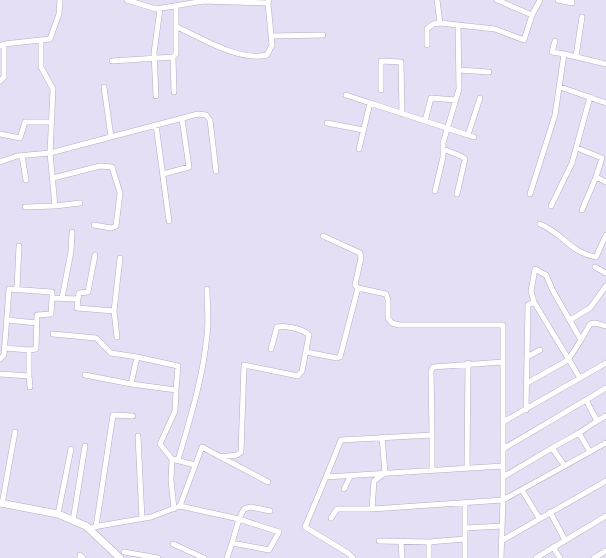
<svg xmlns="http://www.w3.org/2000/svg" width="606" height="558" font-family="'Times New Roman',serif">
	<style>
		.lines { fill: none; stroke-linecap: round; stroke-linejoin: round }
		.street-casing { stroke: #b2adc1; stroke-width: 6 }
		.secondary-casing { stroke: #b2adc1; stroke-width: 8 }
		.street { stroke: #fff; stroke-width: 5 }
		.secondary { stroke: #fff; stroke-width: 7 }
	</style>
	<rect width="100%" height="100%" fill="#e4dff4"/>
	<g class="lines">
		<defs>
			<path id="street" d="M127 0 156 9 204 1 268 3 269 0
				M437 0 440 23 458 25
				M497 0 532 15
				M558 0 572 3V0
				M177 27C202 38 239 62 267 55L272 45 268 3
				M271 36 323 35
				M41 40V67L53 89 50 153 198 114 206 115 210 120 216 171
				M555 41 552 52 564 54
				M427 45V29L433 24 440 23
				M0 46 4 44 50 39 59 14 60 0
				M576 56 582 17
				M173 57 174 92
				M112 61 173 57 176 54V6
				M459 70 489 72
				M0 81 4 77V44
				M104 87 111 137
				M560 87 606 103
				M381 90V61L401 62 402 114
				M346 95 370 103
				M156 96 154 53 160 9
				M425 121 431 98 456 100
				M327 123 363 130
				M156 125 169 221
				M0 134 20 138 25 122H52
				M468 135 474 137
				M577 148 602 158 596 177 606 182
				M359 149 370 103 468 135 480 98
				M443 149 461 156 465 159 457 194
				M22 156 26 180
				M0 162 17 156 50 153 55 206 80 203
				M163 174 189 167 182 119
				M53 178 100 166 112 167 120 193 116 226 111 228 94 225
				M435 191 443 157V143L459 89 458 25 495 29 524 40 532 15 540 0
				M530 194 555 115 564 54 606 64
				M551 206 572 163 590 97
				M25 207 55 206
				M582 210 596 177
				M540 224C564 234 569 252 596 257L606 235
				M323 236 360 253 361 258 355 285 358 288 386 294 388 300V318L392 323 399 325H503V500L372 509 374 481 385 473 382 437
				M595 267 606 273
				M17 288 19 246
				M62 298 71 252 72 232
				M78 299 79 293 88 292 95 255
				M114 311 120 258
				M7 320 37 323
				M570 320 590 308 606 286
				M53 334 96 338 111 353 137 357 131 384 176 390 175 411 160 444 172 459 195 465
				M581 340 590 324 595 323 606 326
				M4 348 29 350
				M306 352 337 358 340 357 358 288
				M137 357 178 366 176 390
				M527 357 540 350
				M0 359 4 355 9 289 52 292V298
				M503 362 433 367 431 371 432 435 341 440 326 477 503 466
				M0 374 29 376V350L36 349 37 315 51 314 52 298 78 299 77 308 114 311 117 337
				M85 375 131 384
				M29 376 30 387
				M580 378 606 363
				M527 383 568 360 581 340 553 291 546 275 535 269 531 291 534 302
				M586 400 606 388
				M597 421 606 416
				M503 422 580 378 534 302 528 305 526 410
				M432 435V470
				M138 436 142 519
				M503 449 586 400 597 421 579 433 590 452
				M220 457 237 455 241 452 244 365 298 376 302 371 309 335C303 329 285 325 277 327L271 349
				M172 459 171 480 174 509
				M178 460C190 419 203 378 207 335 209 320 207 304 207 289
				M564 465 552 448 579 433
				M467 468 468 363
				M326 477 305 527 348 553 353 558
				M503 477 552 448
				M268 482 202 447 180 506 239 519 279 532 269 550 232 543 239 519 244 509 251 507 270 511
				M344 489 351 475
				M522 490 539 518
				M2 504 15 432
				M550 512 565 540
				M58 514 71 449
				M331 518 337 509H372
				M73 521 85 446
				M93 527 151 517 180 506
				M96 527 113 415 133 416
				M465 528 502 526
				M379 541 429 542 465 539
				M401 541 402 558
				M501 541 606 481
				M429 542V558
				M173 544 204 558
				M553 547 560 558
				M124 552 158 558
				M80 558V555L83 558
				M227 558 232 543
				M465 558V503
				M501 558 503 500 606 443
				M536 558 606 516
				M594 558 606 551"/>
			<path id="secondary" d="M0 503 58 514 86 526 120 558"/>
		</defs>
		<use href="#street" class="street-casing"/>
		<use href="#secondary" class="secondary-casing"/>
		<use href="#street" class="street"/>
		<use href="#secondary" class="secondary"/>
	</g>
</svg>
